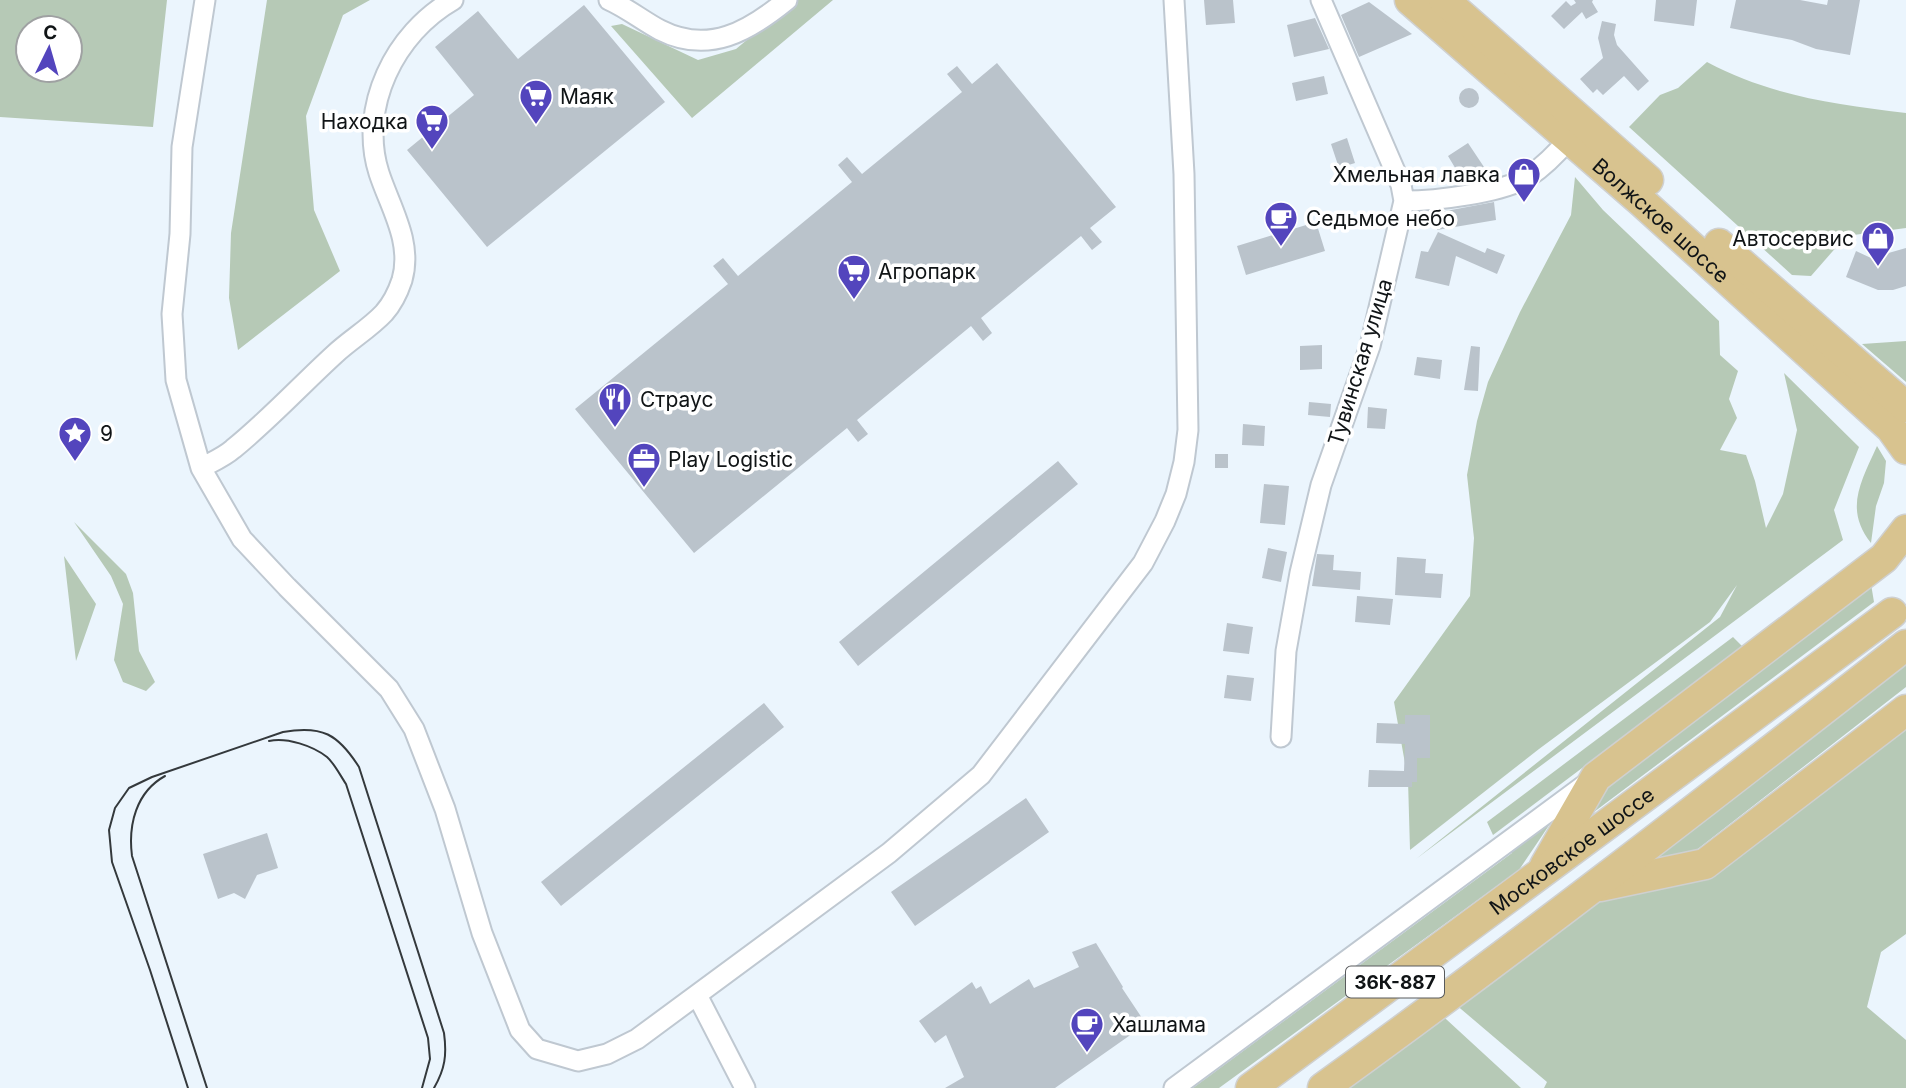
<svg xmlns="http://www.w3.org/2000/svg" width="1906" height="1088" font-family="Inter,sans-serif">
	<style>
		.green { fill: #b6c9b6; fill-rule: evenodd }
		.building { fill: #bac3cb }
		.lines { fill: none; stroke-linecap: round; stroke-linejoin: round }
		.minor-casing { stroke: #bfc8d1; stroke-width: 23 }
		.primary-casing { stroke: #cfd0d0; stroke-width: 33 }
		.minor { stroke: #fff; stroke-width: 19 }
		.primary { stroke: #d8c38f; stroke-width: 30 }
		.tram { stroke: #34393c; stroke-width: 2 }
		.labels { text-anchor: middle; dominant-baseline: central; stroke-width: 7; stroke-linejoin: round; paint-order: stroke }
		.shield { fill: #fff; stroke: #585a5c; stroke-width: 2 }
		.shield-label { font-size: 19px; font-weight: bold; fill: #101416 }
		.poi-label { font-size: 21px; fill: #101416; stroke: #fff; text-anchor: start }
		.street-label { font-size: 21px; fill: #101416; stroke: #fff }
	</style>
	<rect width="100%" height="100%" fill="#ebf5fd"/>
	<path class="green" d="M0 0H167L153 127 0 117ZM28 28H70V70H28Z
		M267 0H370L343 15 306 116 314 210 340 271 238 350 229 298 231 233Z
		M795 0H833L692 118 611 26 622 24 698 60 736 49Z
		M1707 62C1771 96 1834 104 1906 113V228L1846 236 1811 276 1792 275 1629 127 1660 95 1678 88Z
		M1575 177 1603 210 1719 321 1720 355 1738 371 1729 399 1737 418 1720 450 1746 455 1755 481 1766 528 1783 494 1797 430 1784 373 1859 447 1834 510 1843 540 1416 859 1720 617 1737 585 1710 622 1539 749 1410 850 1408 780 1394 702 1470 596 1474 538 1467 475 1477 421 1488 382 1520 312 1571 215Z
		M1906 341V382L1862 344Z
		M1877 446 1886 461 1884 483 1876 506 1871 543C1844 509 1861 482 1877 446Z
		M74 522 126 574 133 593 139 651 155 682 146 691 123 682 114 660 123 604 111 576Z
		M64 556 96 604 76 661Z
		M1871 584 1874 602 1562 836 1587 792Z
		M1733 637 1743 647 1493 835 1487 822Z
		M1906 663V687L1690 855 1638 868Z
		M1906 710V934L1881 952 1867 1007 1906 1040V1088H1544L1547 1082 1448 998 1593 888 1705 864Z
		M1554 818 1519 870 1219 1088H1193L1512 853 1510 845Z
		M1434 1008 1521 1088H1323Z"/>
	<path class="building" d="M1204 0H1233L1235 23 1206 25Z
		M1574 0H1593L1592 2 1598 12 1586 19 1582 12 1564 29 1551 16 1566 1 1571 6 1576 3Z
		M1656 0H1697L1694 26 1654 21Z
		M1736 0H1800L1827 5 1828 0H1860L1850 55 1816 49 1792 40 1730 28Z
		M1369 2 1412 34 1359 57 1341 15Z
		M584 5 665 102 487 247 407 150 474 95 435 47 478 11 518 59Z
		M1315 18 1329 49 1294 57 1287 25Z
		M1602 21 1616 24 1614 35 1617 45 1649 81 1638 91 1624 76 1603 95 1597 89 1593 93 1580 79 1603 58 1598 38Z
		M997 63 1116 207 1090 228 1102 242 1092 250 1081 236 981 318 992 333 983 341 971 326 857 420 868 434 858 442 847 428 694 553 575 409 728 284 713 266 723 258 738 276 852 182 838 165 847 157 862 174 962 92 947 74 957 66 972 84Z
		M1324 76 1328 94 1296 101 1292 83Z
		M1459 98a10 10 0 1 1 20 0a10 10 0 1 1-20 0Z
		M1347 138 1355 163 1339 168 1331 144Z
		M1468 143 1484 167 1463 181 1448 156Z
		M1494 202 1496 220 1437 230 1435 213Z
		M1316 222 1325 251 1246 275 1237 246Z
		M1438 232 1485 253 1487 248 1505 255 1497 274 1456 256 1449 286 1415 278 1421 251 1428 252Z
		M1906 248V286L1893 290H1878L1846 277 1856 251 1871 258Z
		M1322 345V369L1300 370V346Z
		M1471 346 1480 347 1478 391 1464 390Z
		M1417 357 1442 360 1440 379 1414 375Z
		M1309 402 1331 404 1330 417 1308 415Z
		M1368 407 1387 409 1385 429 1367 428Z
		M1243 424 1265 426 1264 446 1242 445Z
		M1215 454H1228V468H1215Z
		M1058 461 1078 484 858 666 839 642Z
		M1264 484 1289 486 1285 525 1260 523Z
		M1268 548 1287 552 1281 582 1262 578Z
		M1317 554 1334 555 1333 570 1361 572 1360 590 1312 586Z
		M1397 557 1426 559 1425 573 1443 574 1441 598 1395 595Z
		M1357 596 1393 599 1390 625 1355 622Z
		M1227 623 1253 627 1249 654 1223 651Z
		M1227 675 1254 678 1251 701 1224 698Z
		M764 703 784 727 561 906 541 882Z
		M1405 715H1430V758H1417V782H1412V787H1368L1369 770 1404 771 1405 744 1376 743 1377 723 1405 724Z
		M1026 798 1049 832 915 926 891 892Z
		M267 833 278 868 257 875 245 899 234 893 218 899 203 854Z
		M1096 943 1123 987 1122 988 1146 1024 1055 1088H945L964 1077 946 1035 935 1043 919 1021 972 982 976 989 981 986 990 1004 1029 979 1034 988 1079 967 1072 952Z"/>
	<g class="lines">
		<defs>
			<path id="minor" d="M205 0 182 147 180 234 172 314 176 380 201 468 242 539 287 587 389 689 414 729 445 809 482 933 520 1030 537 1049 578 1061 607 1054 637 1039 889 853 981 775 1143 563 1165 521 1176 494 1184 462 1188 430 1184 174 1174 0
				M609 0C627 8 643 21 660 30 709 55 749 31 787 0
				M1404 201C1435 201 1502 193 1528 177 1543 167 1557 153 1568 140
				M201 468C212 462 224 457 233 449 269 420 301 385 335 354 350 340 370 328 384 313 392 304 398 292 402 280 413 242 390 207 379 173 358 107 395 33 453 0
				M1281 737 1286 651 1300 573 1321 485 1370 346 1404 201 1401 185 1321 0
				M697 995 745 1088
				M1174 1088 1586 784"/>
			<g id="primary">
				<path id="s1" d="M1410 0 1642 202 1891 428 1906 449"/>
				<path d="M1444 0 1648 180"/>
				<path d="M1719 244 1906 407"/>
				<path d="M1545 866 1596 777 1884 558 1906 530"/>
				<path d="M1600 886 1705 864 1906 710"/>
				<path id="s2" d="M1251 1088 1892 613"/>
				<path d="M1323 1088C1521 945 1714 795 1906 645"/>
			</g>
		</defs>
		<use href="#minor" class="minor-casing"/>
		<use href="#primary" class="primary-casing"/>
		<use href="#minor" class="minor"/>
		<use href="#primary" class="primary"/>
		<path class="tram" d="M269 741C287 737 313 746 327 757 334 763 340 775 346 784L428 1038 430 1059 422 1088
			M165 776C136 792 128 825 132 856L207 1088
			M188 1088 150 970 112 862 109 830 115 808 129 788 152 777 283 732C322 725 338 734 359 767L444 1033C447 1055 445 1069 434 1088"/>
	</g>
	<defs>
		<symbol id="supermarket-pin" viewBox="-11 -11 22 30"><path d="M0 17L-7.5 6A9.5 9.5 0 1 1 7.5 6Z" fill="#5345bd" stroke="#fff"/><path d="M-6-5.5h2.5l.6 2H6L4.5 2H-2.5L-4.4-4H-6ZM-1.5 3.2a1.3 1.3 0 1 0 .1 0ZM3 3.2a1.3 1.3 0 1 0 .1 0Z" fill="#fff"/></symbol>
		<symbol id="shop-pin" viewBox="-11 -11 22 30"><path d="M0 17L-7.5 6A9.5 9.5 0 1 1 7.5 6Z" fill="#5345bd" stroke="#fff"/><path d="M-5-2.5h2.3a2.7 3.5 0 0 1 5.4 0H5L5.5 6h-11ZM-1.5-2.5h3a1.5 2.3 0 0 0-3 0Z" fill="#fff"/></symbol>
		<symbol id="cafe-pin" viewBox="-11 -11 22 30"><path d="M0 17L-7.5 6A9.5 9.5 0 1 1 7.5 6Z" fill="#5345bd" stroke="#fff"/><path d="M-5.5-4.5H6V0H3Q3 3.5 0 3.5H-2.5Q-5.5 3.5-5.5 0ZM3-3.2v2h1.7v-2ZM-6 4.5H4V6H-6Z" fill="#fff"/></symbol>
		<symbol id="restaurant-pin" viewBox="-11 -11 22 30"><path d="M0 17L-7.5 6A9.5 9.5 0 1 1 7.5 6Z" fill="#5345bd" stroke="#fff"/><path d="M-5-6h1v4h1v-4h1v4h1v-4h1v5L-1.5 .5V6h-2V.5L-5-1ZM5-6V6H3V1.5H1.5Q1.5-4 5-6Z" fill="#fff"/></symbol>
		<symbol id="sight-pin" viewBox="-11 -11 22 30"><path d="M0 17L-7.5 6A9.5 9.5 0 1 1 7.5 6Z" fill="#5345bd" stroke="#fff"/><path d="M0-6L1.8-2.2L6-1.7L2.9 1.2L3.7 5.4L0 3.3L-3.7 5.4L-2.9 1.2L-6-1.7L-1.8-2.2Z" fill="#fff"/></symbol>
		<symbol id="office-pin" viewBox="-11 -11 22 30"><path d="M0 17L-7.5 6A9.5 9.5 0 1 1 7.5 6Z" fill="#5345bd" stroke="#fff"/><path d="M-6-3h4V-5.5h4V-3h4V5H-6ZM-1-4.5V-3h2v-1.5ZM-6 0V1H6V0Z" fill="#fff"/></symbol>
	</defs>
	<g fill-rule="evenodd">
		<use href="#supermarket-pin" x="517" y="77" width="38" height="52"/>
		<use href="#supermarket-pin" x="413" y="102" width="38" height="52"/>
		<use href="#shop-pin" x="1505" y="155" width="38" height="52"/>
		<use href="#cafe-pin" x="1262" y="199" width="38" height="52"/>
		<use href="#shop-pin" x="1859" y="219" width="38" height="52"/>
		<use href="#supermarket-pin" x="835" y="252" width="38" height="52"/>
		<use href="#restaurant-pin" x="596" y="380" width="38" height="52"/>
		<use href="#sight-pin" x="56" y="414" width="38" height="52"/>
		<use href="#office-pin" x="625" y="440" width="38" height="52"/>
		<use href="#cafe-pin" x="1068" y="1005" width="38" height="52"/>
	</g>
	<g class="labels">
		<rect class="shield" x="1346" y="966.5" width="98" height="31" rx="5"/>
		<g class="shield-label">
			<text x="1395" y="982">36К-887</text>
		</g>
		<g class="poi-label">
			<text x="560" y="96">Маяк</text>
			<text x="408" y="121" text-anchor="end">Находка</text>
			<text x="1500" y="174" text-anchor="end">Хмельная лавка</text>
			<text x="1306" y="218">Седьмое небо</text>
			<text x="1854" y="238" text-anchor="end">Автосервис</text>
			<text x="878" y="271">Агропарк</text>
			<text x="640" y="399">Страус</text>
			<text x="100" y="433">9</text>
			<text x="668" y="459">Play Logistic</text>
			<text x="1112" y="1024">Хашлама</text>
		</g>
		<g class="street-label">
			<text stroke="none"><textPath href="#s1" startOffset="334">Волжское шоссе</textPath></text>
			<text transform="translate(1360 362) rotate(-73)">Тувинская улица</text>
			<text stroke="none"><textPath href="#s2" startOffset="399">Московское шоссе</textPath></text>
		</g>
	</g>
	<g transform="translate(49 49) rotate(5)"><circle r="33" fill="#ffffff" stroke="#9fa1a2" stroke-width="2"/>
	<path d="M0-5L12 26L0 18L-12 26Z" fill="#5345bd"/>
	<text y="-10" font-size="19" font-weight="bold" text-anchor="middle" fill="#101416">С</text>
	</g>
</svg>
